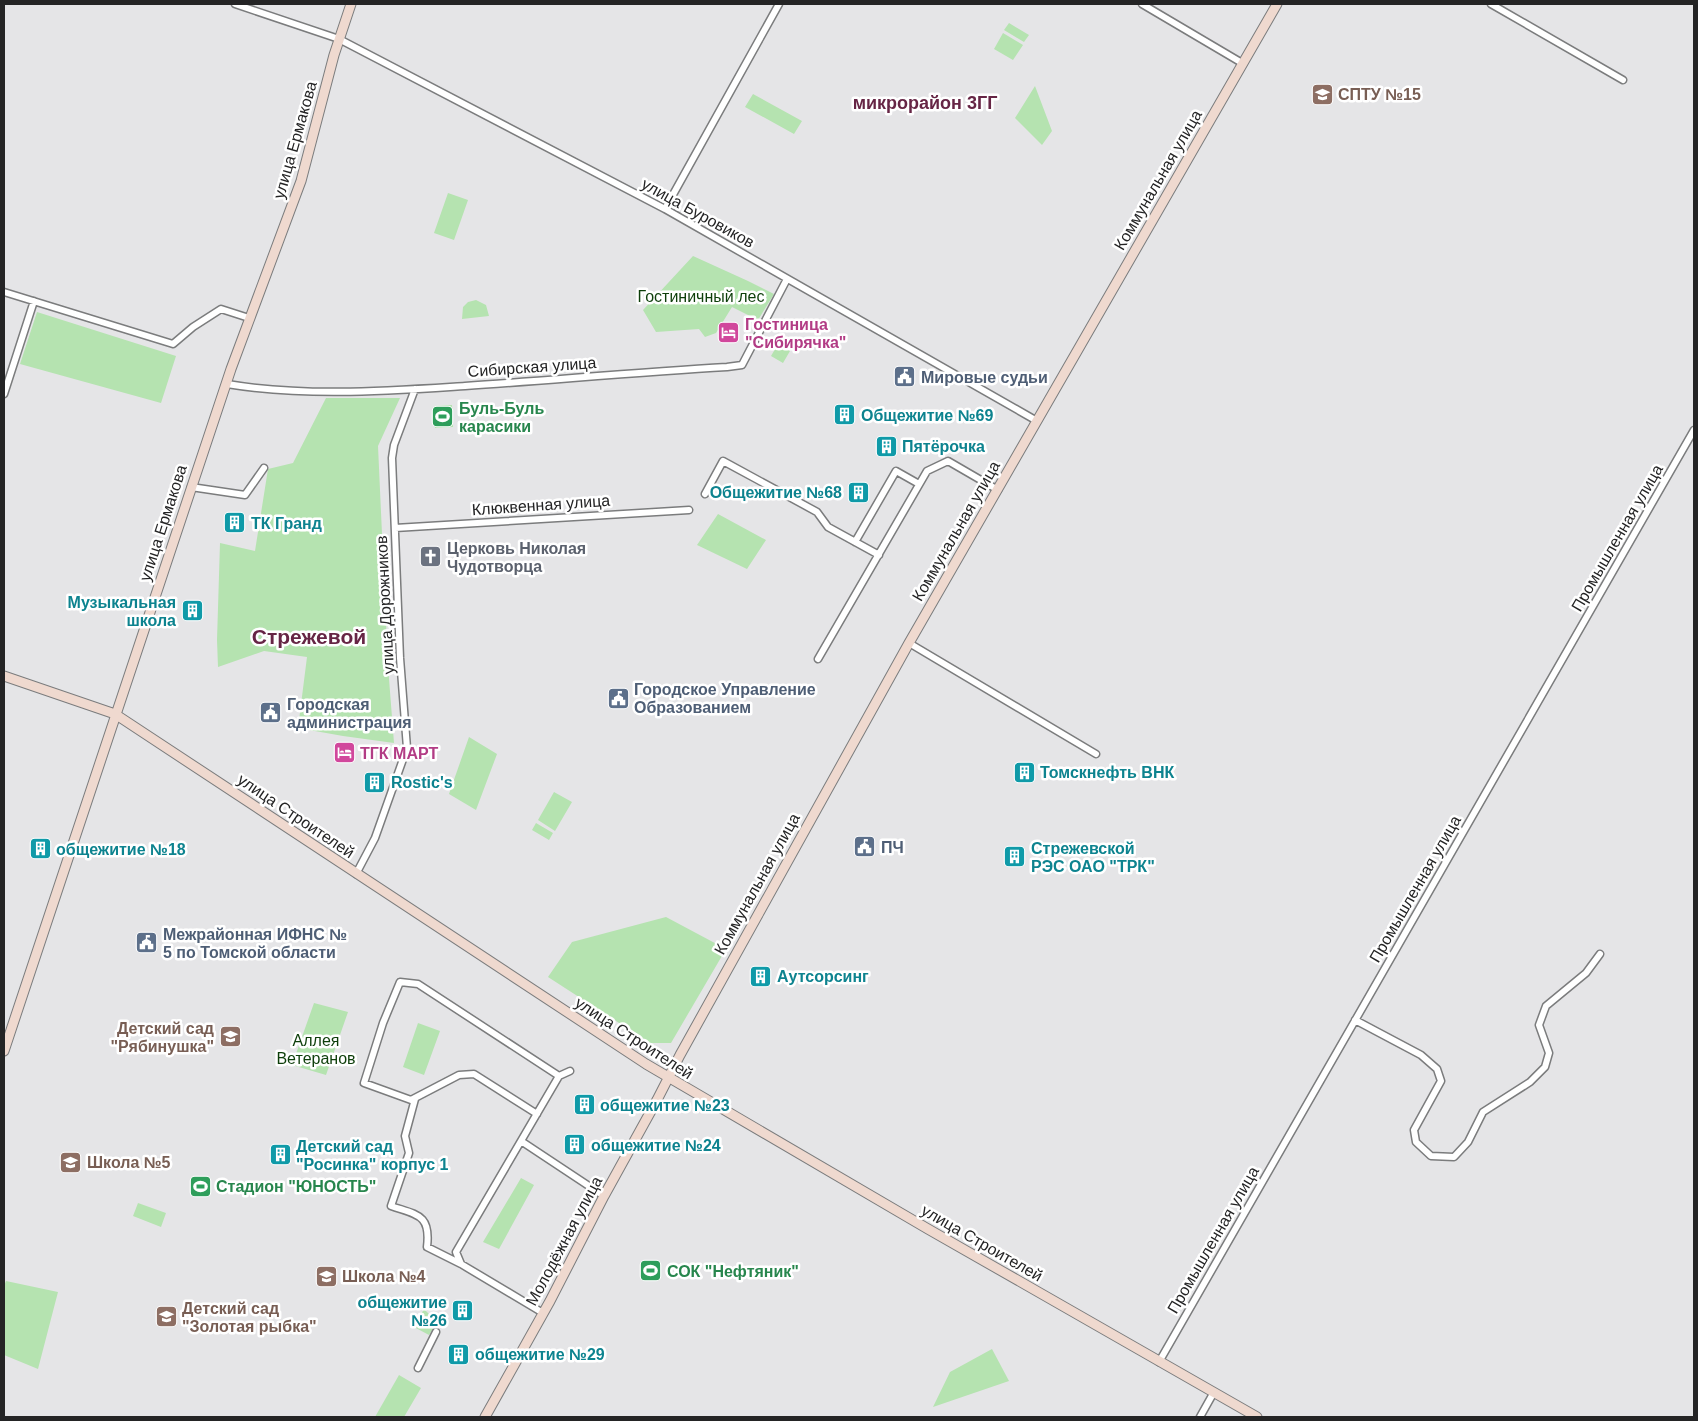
<svg xmlns="http://www.w3.org/2000/svg" width="1698" height="1421" font-family="Arial,sans-serif">
	<style>
		.green { fill: #b5e3b0 }
		.lines { fill: none; stroke-linecap: round; stroke-linejoin: round }
		.street-casing { stroke: #7b7c7d; stroke-width: 9 }
		.secondary-casing { stroke: #7b7c7d; stroke-width: 11 }
		.street { stroke: #fff; stroke-width: 6 }
		.secondary { stroke: #efd9cf; stroke-width: 9 }
		.labels { text-anchor: middle; dominant-baseline: central; stroke-width: 5; stroke-linejoin: round; paint-order: stroke }
		.education-label { font-size: 16px; font-weight: bold; fill: #785e54; stroke: #fff; text-anchor: start }
		.street-label { font-size: 16px; fill: #242425; stroke: #fff }
		.park-label { font-size: 16px; fill: #0d3e0a; stroke: #fff }
		.hotel-label { font-size: 16px; font-weight: bold; fill: #b23c85; stroke: #fff; text-anchor: start }
		.service-label { font-size: 16px; font-weight: bold; fill: #4e5e75; stroke: #fff; text-anchor: start }
		.leisure-label { font-size: 16px; font-weight: bold; fill: #27864d; stroke: #fff; text-anchor: start }
		.culture-label { font-size: 16px; font-weight: bold; fill: #0d838f; stroke: #fff; text-anchor: start }
		.worship-label { font-size: 16px; font-weight: bold; fill: #5b616d; stroke: #fff; text-anchor: start }
		.neighbourhood-label { font-size: 18px; font-weight: bold; fill: #662545; stroke: #fff }
		.district-label { font-size: 21px; font-weight: bold; fill: #662545; stroke: #fff }
	</style>
	<rect width="100%" height="100%" fill="#e5e5e7"/>
	<path class="green" d="M1009 23 1029 35 1024 42 1004 30Z
		M1003 33 1023 45 1013 60 994 49Z
		M1035 86 1052 131 1042 145 1015 118Z
		M753 94 802 121 794 134 745 107Z
		M448 193 468 200 454 240 434 233Z
		M693 256 748 281 774 294 758 320 732 307 716 333 705 337 699 329 656 332 643 310Z
		M476 300 486 305 489 316 462 319 463 307 468 302Z
		M37 312 176 356 161 403 20 364Z
		M778 344 790 351 783 363 771 356Z
		M326 398H400L378 446 388 666 394 743 343 736 298 728 307 657 264 651 218 667 217 640 220 543 255 551 268 469 293 463Z
		M452 405 453 427 435 428 434 406Z
		M718 514 766 540 747 569 697 545Z
		M469 737 497 754 476 810 449 794Z
		M554 792 572 802 555 831 538 820Z
		M536 823 553 833 549 840 532 830Z
		M666 917 726 949 671 1043H650L548 977 572 942Z
		M314 1003 348 1012 326 1075 292 1065Z
		M418 1023 440 1031 424 1075 403 1067Z
		M521 1178 534 1185 499 1249 483 1242Z
		M138 1203 166 1213 161 1227 133 1216Z
		M6 1281 58 1292 38 1369 4 1355V1286Z
		M424 1309 437 1322 429 1335 414 1327Z
		M992 1349 1009 1381 933 1407 950 1372Z
		M399 1375 421 1388 404 1417H375Z"/>
	<g class="lines">
		<defs>
			<path id="street" d="M235 4 339 39 665 209 1037 421
				M1142 4 1242 63
				M1491 4 1623 80
				M665 209 779 4
				M4 292 173 344 193 327 221 309 249 318
				M227 384C306 397 386 391 465 386 553 380 640 372 727 367L742 365 787 279
				M4 394 34 301
				M191 487 245 495 264 468
				M705 494 723 461 817 512 828 527 879 555
				M395 528 689 510
				M855 542 896 471 919 484
				M909 643 1096 754
				M818 659 927 471 948 461 998 490
				M356 874 375 838 407 748 400 658 392 458 394 445 415 389
				M1355 1020 1421 1055 1437 1069 1441 1081 1414 1130 1416 1142 1431 1156 1454 1157 1468 1142 1483 1112 1530 1082 1545 1067 1549 1053 1539 1025 1546 1006 1586 973 1600 954
				M559 1076 570 1071
				M415 1099 405 1136 409 1153 391 1206C417 1215 431 1214 427 1247L461 1264
				M537 1114 474 1074 459 1075 411 1100 364 1083 383 1023 400 982 418 984 559 1076 456 1252 461 1264 543 1313
				M521 1141 604 1196
				M1159 1362 1694 430
				M418 1368 436 1332
				M1200 1417 1214 1392"/>
			<path id="secondary" d="M4 676 115 714 646 1064 928 1229 1257 1417
				M4 1051 231 369 301 181 334 55 351 4
				M485 1417 550 1301 604 1196 657 1100 680 1055 909 643 1277 4"/>
		</defs>
		<use href="#street" class="street-casing"/>
		<use href="#secondary" class="secondary-casing"/>
		<use href="#street" class="street"/>
		<use href="#secondary" class="secondary"/>
	</g>
	<defs>
		<symbol id="university-square" viewBox="-11 -11 22 22"><rect x="-9" y="-9" width="18" height="18" rx="4" fill="#8d6e63" stroke="#fff"/><path d="M0-5L7-2L0 1L-7-2ZM-4 1L0 2.5L4 1V4Q0 6-4 4Z" fill="#fff"/></symbol>
		<symbol id="hotel-square" viewBox="-11 -11 22 22"><rect x="-9" y="-9" width="18" height="18" rx="4" fill="#d1479c" stroke="#fff"/><path d="M-6-4.5h1.5V1H6V5H4.5V3h-9V5H-6ZM-4 0a1.8 1.8 0 1 1 3.6 0ZM.5 0V-2.5h3Q6-2.5 6 0Z" fill="#fff"/></symbol>
		<symbol id="civic-square" viewBox="-11 -11 22 22"><rect x="-9" y="-9" width="18" height="18" rx="4" fill="#5c6f8a" stroke="#fff"/><path d="M-.6-6.5H3V-4.5H.6V-3L4-1V1h2V6H-6V1h2V-1L-.6-3ZM-1.2 2.5V6h2.4V2.5Z" fill="#fff"/></symbol>
		<symbol id="building-square" viewBox="-11 -11 22 22"><rect x="-9" y="-9" width="18" height="18" rx="4" fill="#0f9aa8" stroke="#fff"/><path d="M-4-6H4V6H1V3H-1V6H-4ZM-2.5-4.3h1.7v1.8h-1.7ZM.8-4.3h1.7v1.8H.8ZM-2.5-1h1.7V.8h-1.7ZM.8-1h1.7V.8H.8Z" fill="#fff"/></symbol>
		<symbol id="stadium-square" viewBox="-11 -11 22 22"><rect x="-9" y="-9" width="18" height="18" rx="4" fill="#2e9e5b" stroke="#fff"/><path d="M0-5a6.5 5 0 1 0 0 10a6.5 5 0 1 0 0-10ZM-3.5-1.8h7v3.6h-7Z" fill="#fff"/></symbol>
		<symbol id="church-square" viewBox="-11 -11 22 22"><rect x="-9" y="-9" width="18" height="18" rx="4" fill="#6b7280" stroke="#fff"/><path d="M-1.2-6h2.4v3.5h3.3v2.4h-3.3V6h-2.4V-.1h-3.3v-2.4h3.3Z" fill="#fff"/></symbol>
		<symbol id="school-square" viewBox="-11 -11 22 22"><rect x="-9" y="-9" width="18" height="18" rx="4" fill="#8d6e63" stroke="#fff"/><path d="M0-5L7-2L0 1L-7-2ZM-4 1L0 2.5L4 1V4Q0 6-4 4Z" fill="#fff"/></symbol>
	</defs>
	<g fill-rule="evenodd">
		<use href="#university-square" x="1310" y="82" width="25" height="25"/>
		<use href="#hotel-square" x="716" y="320" width="25" height="25"/>
		<use href="#civic-square" x="892" y="364" width="25" height="25"/>
		<use href="#building-square" x="832" y="402" width="25" height="25"/>
		<use href="#stadium-square" x="430" y="404" width="25" height="25"/>
		<use href="#building-square" x="874" y="434" width="25" height="25"/>
		<use href="#building-square" x="846" y="480" width="25" height="25"/>
		<use href="#building-square" x="222" y="510" width="25" height="25"/>
		<use href="#church-square" x="418" y="544" width="25" height="25"/>
		<use href="#building-square" x="180" y="598" width="25" height="25"/>
		<use href="#civic-square" x="606" y="686" width="25" height="25"/>
		<use href="#civic-square" x="258" y="700" width="25" height="25"/>
		<use href="#hotel-square" x="332" y="740" width="25" height="25"/>
		<use href="#building-square" x="1012" y="760" width="25" height="25"/>
		<use href="#building-square" x="362" y="770" width="25" height="25"/>
		<use href="#civic-square" x="852" y="834" width="25" height="25"/>
		<use href="#building-square" x="28" y="836" width="25" height="25"/>
		<use href="#building-square" x="1002" y="844" width="25" height="25"/>
		<use href="#civic-square" x="134" y="930" width="25" height="25"/>
		<use href="#building-square" x="748" y="964" width="25" height="25"/>
		<use href="#school-square" x="218" y="1024" width="25" height="25"/>
		<use href="#building-square" x="572" y="1092" width="25" height="25"/>
		<use href="#building-square" x="562" y="1132" width="25" height="25"/>
		<use href="#building-square" x="268" y="1142" width="25" height="25"/>
		<use href="#school-square" x="58" y="1150" width="25" height="25"/>
		<use href="#stadium-square" x="188" y="1174" width="25" height="25"/>
		<use href="#stadium-square" x="638" y="1258" width="25" height="25"/>
		<use href="#school-square" x="314" y="1264" width="25" height="25"/>
		<use href="#building-square" x="450" y="1298" width="25" height="25"/>
		<use href="#school-square" x="154" y="1304" width="25" height="25"/>
		<use href="#building-square" x="446" y="1342" width="25" height="25"/>
	</g>
	<g class="labels">
		<g class="education-label">
			<text x="1338" y="94">СПТУ №15</text>
			<text x="214" y="1028" text-anchor="end">Детский сад<tspan x="214" dy="18">"Рябинушка"</tspan></text>
			<text x="87" y="1162">Школа №5</text>
			<text x="342" y="1276">Школа №4</text>
			<text x="182" y="1308">Детский сад<tspan x="182" dy="18">"Золотая рыбка"</tspan></text>
		</g>
		<g class="street-label">
			<text transform="translate(295 140) rotate(-74)">улица Ермакова</text>
			<text transform="translate(1158 180) rotate(-60)">Коммунальная улица</text>
			<text transform="translate(698 213) rotate(29)">улица Буровиков</text>
			<text transform="translate(532 367) rotate(-4)">Сибирская улица</text>
			<text transform="translate(541 505) rotate(-4)">Клюквенная улица</text>
			<text transform="translate(163 523) rotate(-72)">улица Ермакова</text>
			<text transform="translate(956 531) rotate(-60)">Коммунальная улица</text>
			<text transform="translate(1617 538) rotate(-60)">Промышленная улица</text>
			<text transform="translate(385 605) rotate(-93)">улица Дорожников</text>
			<text transform="translate(296 816) rotate(34)">улица Строителей</text>
			<text transform="translate(757 884) rotate(-61)">Коммунальная улица</text>
			<text transform="translate(1415 889) rotate(-60)">Промышленная улица</text>
			<text transform="translate(634 1038) rotate(33)">улица Строителей</text>
			<text transform="translate(1213 1240) rotate(-60)">Промышленная улица</text>
			<text transform="translate(564 1241) rotate(-62)">Молодёжная улица</text>
			<text transform="translate(982 1243) rotate(30)">улица Строителей</text>
		</g>
		<g class="park-label">
			<text x="701" y="296">Гостиничный лес</text>
			<text x="316" y="1040">Аллея<tspan x="316" dy="18">Ветеранов</tspan></text>
		</g>
		<g class="hotel-label">
			<text x="745" y="324">Гостиница<tspan x="745" dy="18">"Сибирячка"</tspan></text>
			<text x="360" y="753">ТГК МАРТ</text>
		</g>
		<g class="service-label">
			<text x="921" y="377">Мировые судьи</text>
			<text x="634" y="689">Городское Управление<tspan x="634" dy="18">Образованием</tspan></text>
			<text x="287" y="704">Городская<tspan x="287" dy="18">администрация</tspan></text>
			<text x="881" y="847">ПЧ</text>
			<text x="163" y="934">Межрайонная ИФНС №<tspan x="163" dy="18">5 по Томской области</tspan></text>
		</g>
		<g class="leisure-label">
			<text x="459" y="408">Буль-Буль<tspan x="459" dy="18">карасики</tspan></text>
			<text x="216" y="1186">Стадион "ЮНОСТЬ"</text>
			<text x="667" y="1271">СОК "Нефтяник"</text>
		</g>
		<g class="culture-label">
			<text x="861" y="415">Общежитие №69</text>
			<text x="902" y="446">Пятёрочка</text>
			<text x="842" y="492" text-anchor="end">Общежитие №68</text>
			<text x="251" y="523">ТК Гранд</text>
			<text x="176" y="602" text-anchor="end">Музыкальная<tspan x="176" dy="18">школа</tspan></text>
			<text x="1040" y="772">Томскнефть ВНК</text>
			<text x="391" y="782">Rostic's</text>
			<text x="1031" y="848">Стрежевской<tspan x="1031" dy="18">РЭС ОАО "ТРК"</tspan></text>
			<text x="56" y="849">общежитие №18</text>
			<text x="777" y="976">Аутсорсинг</text>
			<text x="600" y="1105">общежитие №23</text>
			<text x="591" y="1145">общежитие №24</text>
			<text x="296" y="1146">Детский сад<tspan x="296" dy="18">"Росинка" корпус 1</tspan></text>
			<text x="447" y="1302" text-anchor="end">общежитие<tspan x="447" dy="18">№26</tspan></text>
			<text x="475" y="1354">общежитие №29</text>
		</g>
		<g class="worship-label">
			<text x="447" y="548">Церковь Николая<tspan x="447" dy="18">Чудотворца</tspan></text>
		</g>
		<g class="neighbourhood-label">
			<text x="925" y="103">микрорайон 3ГГ</text>
		</g>
		<g class="district-label">
			<text x="309" y="636">Стрежевой</text>
		</g>
	</g>
	<rect width="1698" height="1421" fill="none" stroke="#242425" stroke-width="10"/>
</svg>
